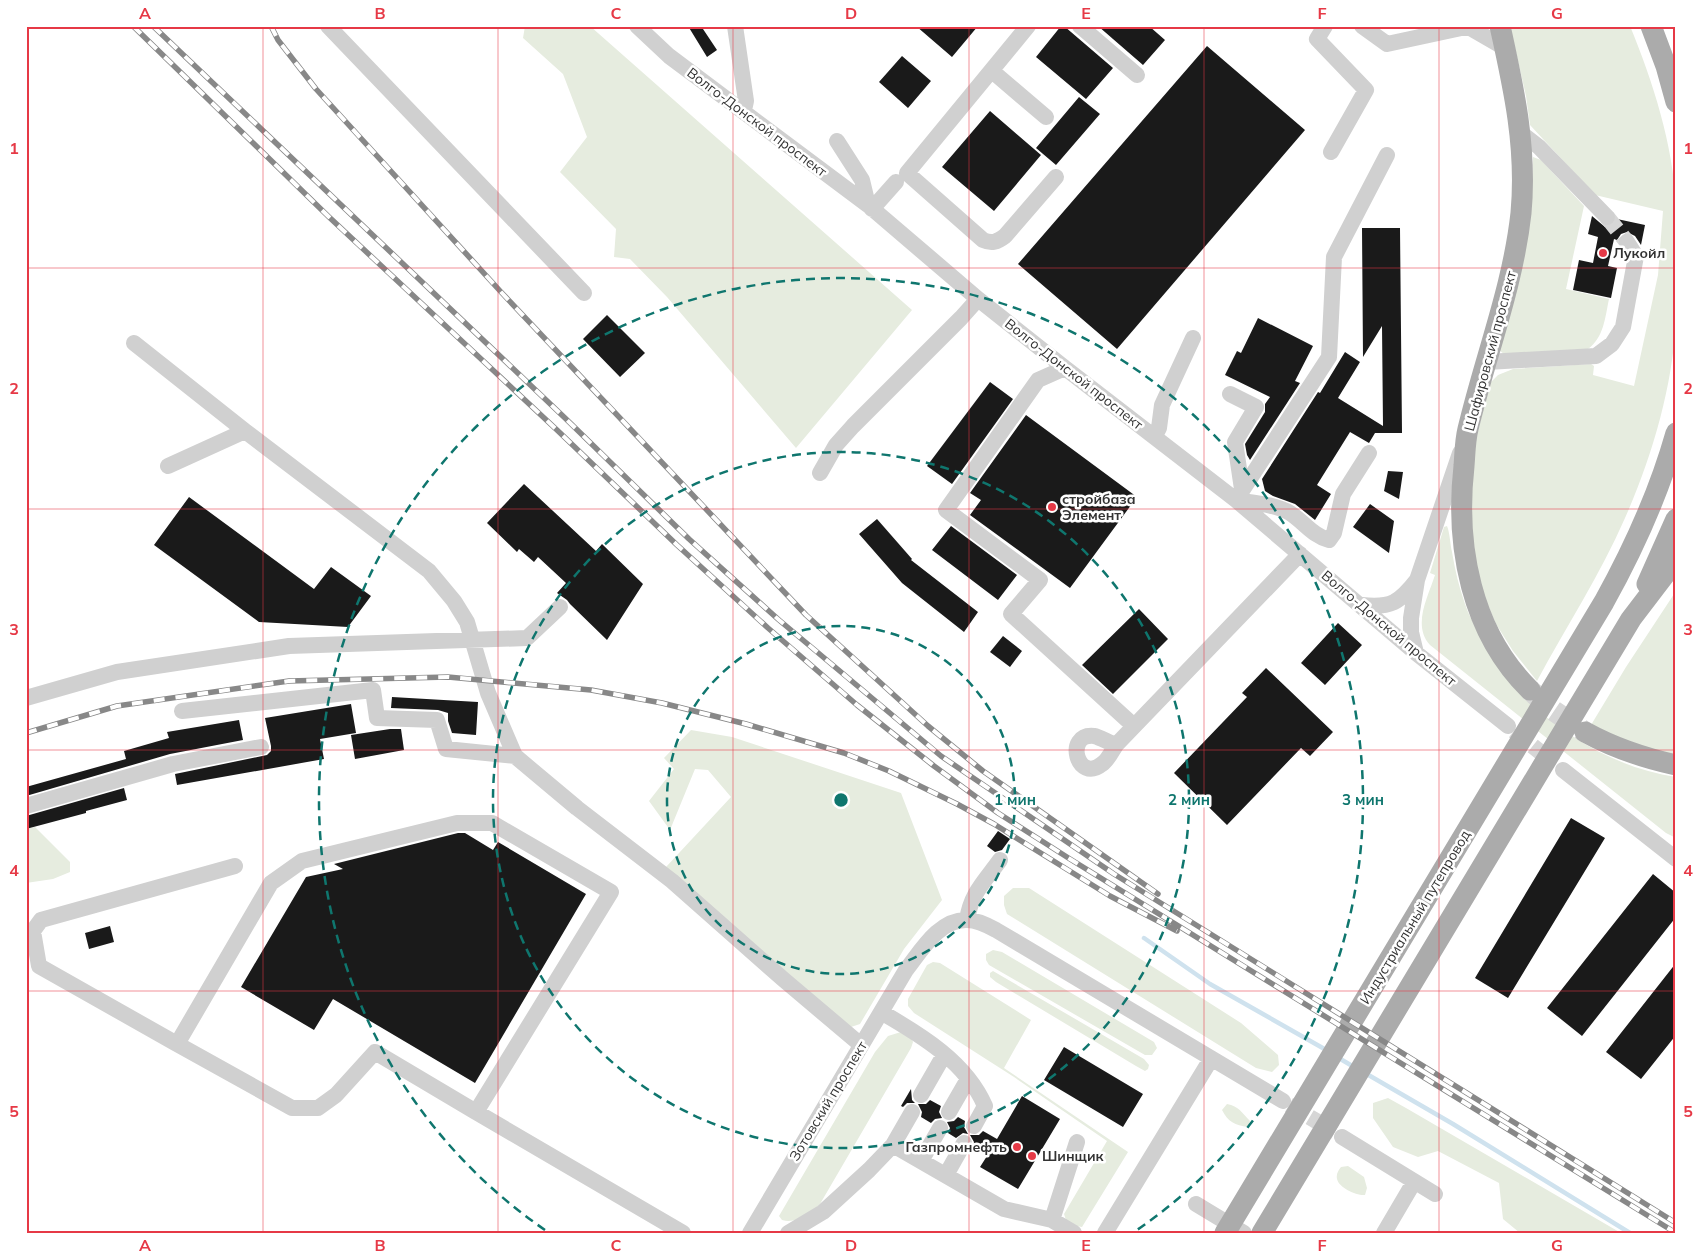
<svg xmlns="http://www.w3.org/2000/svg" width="1702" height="1259" font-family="Mulish,sans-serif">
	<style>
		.green { fill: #e6ecdf }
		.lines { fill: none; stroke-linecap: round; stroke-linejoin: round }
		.stream { stroke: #cfe2ee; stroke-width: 4.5 }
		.building { fill: #1a1a1a }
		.minor-tunnel { stroke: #d6d6d6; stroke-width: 16; stroke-dasharray: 16 8; stroke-linecap: butt }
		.major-tunnel { stroke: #d6d6d6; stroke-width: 21; stroke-dasharray: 21 11; stroke-linecap: butt }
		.minor { stroke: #d0d0d0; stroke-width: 16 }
		.major { stroke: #ababab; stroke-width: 21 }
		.rail-casing { stroke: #888; stroke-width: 5.5 }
		.rail { stroke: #fff; stroke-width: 4; stroke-dasharray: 11; stroke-linecap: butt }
		.grid { fill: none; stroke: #e63946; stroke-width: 1; stroke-opacity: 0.55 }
		.ring { fill: none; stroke: #0f766e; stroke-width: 2.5; stroke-dasharray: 9 6 }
		.poi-dot { fill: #e63946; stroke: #fff; stroke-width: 2 }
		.labels { text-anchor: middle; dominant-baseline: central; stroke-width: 5; stroke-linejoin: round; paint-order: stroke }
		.street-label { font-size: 14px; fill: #333; stroke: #fff }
		.poi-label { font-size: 14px; font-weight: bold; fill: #333; stroke: #fff; text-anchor: start }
		.centre { fill: #0f766e; stroke: #fff; stroke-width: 2.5 }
		.ring-label { font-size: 15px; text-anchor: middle; font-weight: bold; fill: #0f766e; stroke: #fff; stroke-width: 5; stroke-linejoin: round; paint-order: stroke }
		.neatline { fill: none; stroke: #e63946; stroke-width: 2 }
		.grid-label { font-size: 16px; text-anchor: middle; font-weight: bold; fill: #e63946 }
	</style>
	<rect width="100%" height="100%" fill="#fff"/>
	<path class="green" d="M525 26H590L912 310 796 448 667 297 630 259 614 257 616 229 560 172 587 137 563 74 523 38Z
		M1510 26H1630C1653 82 1673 144 1676 205 1677 225 1676 245 1676 265 1676 284 1677 303 1676 322 1672 389 1652 457 1625 518 1600 575 1566 627 1537 681L1513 651 1496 624 1484 596 1472 548V458L1489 384 1498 375 1513 369 1591 364 1594 366 1593 375 1634 386 1658 275 1663 211 1595 195 1530 125 1526 96Z
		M1533 157 1541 160 1584 206 1566 289 1609 299C1605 318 1604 337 1588 349L1504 354 1499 350 1531 213Z
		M1447 526C1450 533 1450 544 1452 552 1455 570 1459 587 1465 604 1472 624 1484 642 1496 660 1503 670 1510 682 1518 691 1560 735 1616 768 1676 777V838L1666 833 1430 645C1412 625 1428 597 1435 575L1430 573 1444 527Z
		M1676 591V756L1621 740 1591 725 1626 667Z
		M691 730 732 737 901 793 942 900 904 949 860 1024 848 1028 666 867 731 797 708 770 695 769 670 830 649 801 674 769 664 758Z
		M35 827 70 862V872L53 879 26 883V829Z
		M1013 888H1029L1241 1023 1278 1055 1279 1065 1272 1072 1256 1068 1007 914 1004 905V896Z
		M993 950 1002 952 1154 1042 1157 1048 1152 1055H1145L989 965 986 960V954Z
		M933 962 940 963 1031 1020 1004 1068 1128 1152 1082 1227 1076 1226 1066 1220 1064 1214 1107 1141 1014 1077 914 1013 908 1006V999L927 965Z
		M993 971 1144 1059 1149 1065 1148 1069 1145 1071 1136 1066 996 982 990 977V973Z
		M901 1032 911 1037 913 1042 911 1048 820 1204C811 1214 796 1224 782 1220L779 1216 875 1052 888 1036Z
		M1388 1098 1406 1108 1621 1233H1520L1503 1219 1499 1183 1438 1151 1418 1157 1393 1147 1373 1118V1103Z
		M1227 1104C1239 1106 1242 1113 1250 1121L1248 1127C1235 1125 1228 1122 1222 1110Z
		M1348 1166 1364 1177 1367 1188 1365 1195C1357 1196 1339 1188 1337 1179 1336 1174 1338 1171 1341 1167Z"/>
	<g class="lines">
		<path class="stream" d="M1144 938 1210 984 1328 1051
			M1337 1057 1354 1067
			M1365 1073 1453 1124 1630 1233"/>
	</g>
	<path class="building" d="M688 26H701L717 50 707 57Z
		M916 26H978L952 57Z
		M1061 26H1064L1113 68 1086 99 1036 57Z
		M1098 26H1149L1165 40 1143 65Z
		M1207 46 1305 130 1117 349 1018 264Z
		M902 56 931 81 908 108 879 82Z
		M1079 97 1100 114 1056 165 1036 148Z
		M990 111 1041 155 994 211 942 167Z
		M1592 216 1605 227 1614 224 1617 219 1645 225 1641 245 1635 236 1627 232 1621 234 1617 240 1614 239 1608 266 1617 268 1611 298 1573 290 1579 260 1593 263 1598 237 1588 234Z
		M1362 228H1400L1402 433H1375L1369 443 1350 432 1317 485 1331 494 1315 520 1295 504 1273 496 1265 491 1262 479 1318 392 1320 393 1345 352 1360 362 1338 398 1383 426 1382 326 1363 357Z
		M607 315 645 353 620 377 583 339Z
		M1258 318 1313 346 1295 381 1300 383 1250 460 1247 455 1245 444 1265 412V404L1270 397 1225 375 1237 351 1241 353Z
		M990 382 1013 399 952 484 927 466Z
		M1026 415 1137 497 1070 588 970 515 981 500 970 493Z
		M1388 471 1403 472 1399 499 1384 491Z
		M524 484 596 551 602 544 643 584 607 640 570 604 567 600 557 593 566 583 538 557 534 562 519 549 517 552 487 523Z
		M189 497 314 589 331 567 371 596 348 627 259 622 154 545Z
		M1370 504 1394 521 1389 553 1353 527Z
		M877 519 912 559 911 560 978 612 964 632 902 583 859 534Z
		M951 526 1017 575 998 600 932 550Z
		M1139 609 1168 639 1113 694 1082 665Z
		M1338 623 1362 645 1325 685 1301 663Z
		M1003 636 1022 651 1010 667 990 652Z
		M1266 668 1333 732 1310 756 1301 748 1227 825 1174 773 1247 697 1242 693Z
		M392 697 478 702 476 735 452 733 448 721V713L438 710 391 708Z
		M351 704 356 733 320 739 324 759 177 785 175 774 267 755 271 751V746L265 718Z
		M239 720 243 740 170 754 26 796V787L126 759 124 751 169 738 167 732Z
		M390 729H401L404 750 355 759 351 735Z
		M124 788 127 800 86 811V813L26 829V816Z
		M1571 818 1605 838 1508 998 1475 978Z
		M998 831 1010 839 1002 850 995 852 987 846Z
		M458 833H465L493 850 498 842 586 894 475 1083 333 999 314 1030 241 987 306 877 343 869 334 864Z
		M1653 874 1676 893V917L1582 1036 1547 1008Z
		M110 926 114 942 89 949 85 933Z
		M1676 963V1035L1641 1079 1606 1052Z
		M1064 1047 1143 1094 1123 1127 1044 1080Z
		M911 1089 912 1100 915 1103H907L903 1107 901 1106Z
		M1022 1096 1060 1119 1018 1189 980 1167 987 1156 973 1148 974 1142 970 1135H979L983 1131 997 1139Z
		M930 1100 941 1106 939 1112 942 1118 935 1119 931 1123 921 1117 922 1112 918 1104H926Z
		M958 1117 965 1121 964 1127 968 1134 963 1133 956 1138 948 1133 950 1128 947 1122 954 1121Z"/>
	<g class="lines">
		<path class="minor-tunnel" d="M1607 217 1627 242
			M1514 731 1555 764
			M1289 1105 1335 1132"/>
		<path class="major-tunnel" d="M1530 690 1548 707 1585 732"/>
		<path class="minor" d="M328 26 584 293
			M637 26 669 56 868 205 978 299 1065 368 1236 500 1416 653 1508 726
			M735 26 746 101 744 110
			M1028 26 907 173 983 240C992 244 997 242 1005 236L1056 177
			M1080 26 1137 75
			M1325 26 1317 39 1366 90 1331 152
			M1362 26 1387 44 1466 27
			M1467 26 1505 48
			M992 71 1046 117
			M1521 133 1539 147 1607 217
			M837 141 862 180 868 205
			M872 209 896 182
			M134 343 245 431 429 571 454 601 467 622 488 693 515 756 577 808 672 881 783 979 861 1045
			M1487 362 1596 356 1612 344 1623 327 1636 256 1627 242
			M1065 368 1038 380 946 510 1040 580 1011 614 1134 726
			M1230 394 1256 407 1235 442 1242 489
			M1155 436 1159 428 1162 405 1193 338
			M1369 453 1343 494 1334 533 1329 540C1313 536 1304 522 1290 513 1275 504 1253 503 1236 500L1329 357 1334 257 1387 155
			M168 466 245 431
			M820 473 836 445 853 426 961 318 978 299
			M1362 605C1391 608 1399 603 1417 580
			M1416 653 1411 632V618L1417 580 1460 453
			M26 698 117 672 289 646 527 638 560 607
			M182 711 373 690 377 718 437 720 446 749 515 756
			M1116 745C1109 743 1100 737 1094 736 1064 733 1077 784 1102 764 1108 760 1112 751 1116 745L1300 554
			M1563 770 1676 859
			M26 806 173 764 261 747
			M967 920C971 893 985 881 1000 860
			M881 1012C921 1035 966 1062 985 1106L974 1126
			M177 1044 39 966 33 931 41 920 235 866
			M921 1095 944 1055
			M476 1112 375 1052 336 1095 318 1108H292L177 1044 271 883 302 861 457 823H492L611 892 476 1112 683 1233
			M949 1112 968 1079
			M1342 1137 1435 1194
			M893 1145 1004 1209 1052 1220 1074 1233
			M921 1161 940 1128
			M946 1175 964 1143
			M1196 1204 1244 1233
			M1052 1220 1077 1142
			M750 1233 906 970C921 951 939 919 967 920 977 920 987 925 996 930L1283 1101
			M788 1233 823 1212 869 1170 893 1145 912 1112
			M1105 1233 1211 1059
			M1384 1233 1414 1182"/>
		<path class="major" d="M1500 26C1514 89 1527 148 1521 213 1513 287 1485 357 1468 429 1465 441 1465 454 1464 466 1455 546 1471 632 1530 690
			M1651 26 1666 66 1676 102
			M1647 584 1676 519
			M1585 732C1614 748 1644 758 1676 765
			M1225 1233 1604 602C1634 548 1659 493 1676 433
			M1262 1233 1631 619 1676 560"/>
		<defs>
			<path id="rail" d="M133 26 329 217 557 430 677 545 768 628 857 705 934 766 998 813 1070 859 1676 1233
				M153 26 565 418 689 539 779 620 941 756 1114 874 1676 1223
				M271 26 278 40 316 89 501 292 806 615 928 726 983 771 1158 894
				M26 733 117 706 289 681 448 677 591 690 662 703 746 724 844 753 889 771 957 804 994 824 1110 896 1177 931"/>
		</defs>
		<use href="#rail" class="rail-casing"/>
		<use href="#rail" class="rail"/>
	</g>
	<path class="grid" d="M263 26V1233M498 26V1233M733 26V1233M969 26V1233M1204 26V1233M1439 26V1233M26 268H1676M26 509H1676M26 750H1676M26 991H1676"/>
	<g class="ring">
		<circle cx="841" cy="800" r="174"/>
		<circle cx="841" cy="800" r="348"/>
		<path d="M545 1230A522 522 0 1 1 1137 1230"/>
	</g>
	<g class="poi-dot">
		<circle cx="1603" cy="253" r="5"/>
		<circle cx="1052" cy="507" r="5"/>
		<circle cx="1017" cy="1147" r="5"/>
		<circle cx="1032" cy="1156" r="5"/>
	</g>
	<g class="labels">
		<g class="street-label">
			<text transform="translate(757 122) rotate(37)">Волго-Донской проспект</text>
			<text transform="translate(1490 351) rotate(-75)">Шафировский проспект</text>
			<text transform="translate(1074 374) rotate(38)">Волго-Донской проспект</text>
			<text transform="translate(1389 628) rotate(40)">Волго-Донской проспект</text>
			<text transform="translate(1415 917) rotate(-59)">Индустриальный путепровод</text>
			<text transform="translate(828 1101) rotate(-59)">Зотовский проспект</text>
		</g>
		<g class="poi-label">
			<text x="1613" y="253">Лукойл</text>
			<text x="1062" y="499">стройбаза<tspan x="1062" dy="16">Элемент</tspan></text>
			<text x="1007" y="1147" text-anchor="end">Газпромнефть</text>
			<text x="1042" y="1156">Шинщик</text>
		</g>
	</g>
	<circle cx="841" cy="800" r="8" class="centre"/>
	<g class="ring-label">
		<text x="1015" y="805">1 мин</text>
		<text x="1189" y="805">2 мин</text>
		<text x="1363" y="805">3 мин</text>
	</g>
	<rect width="1702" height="1259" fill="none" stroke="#ffffff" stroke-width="55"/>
	<rect x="28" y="28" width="1646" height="1204" class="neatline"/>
	<g class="grid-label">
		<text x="145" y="19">A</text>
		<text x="380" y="19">B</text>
		<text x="616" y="19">C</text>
		<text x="851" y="19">D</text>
		<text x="1086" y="19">E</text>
		<text x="1322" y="19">F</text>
		<text x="1557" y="19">G</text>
		<text x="14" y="154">1</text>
		<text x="1688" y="154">1</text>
		<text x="14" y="394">2</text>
		<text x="1688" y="394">2</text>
		<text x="14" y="635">3</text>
		<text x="1688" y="635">3</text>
		<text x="14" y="876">4</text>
		<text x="1688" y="876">4</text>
		<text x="14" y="1117">5</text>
		<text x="1688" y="1117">5</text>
		<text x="145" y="1251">A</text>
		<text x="380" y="1251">B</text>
		<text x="616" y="1251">C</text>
		<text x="851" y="1251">D</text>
		<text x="1086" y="1251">E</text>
		<text x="1322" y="1251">F</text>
		<text x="1557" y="1251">G</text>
	</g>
</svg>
